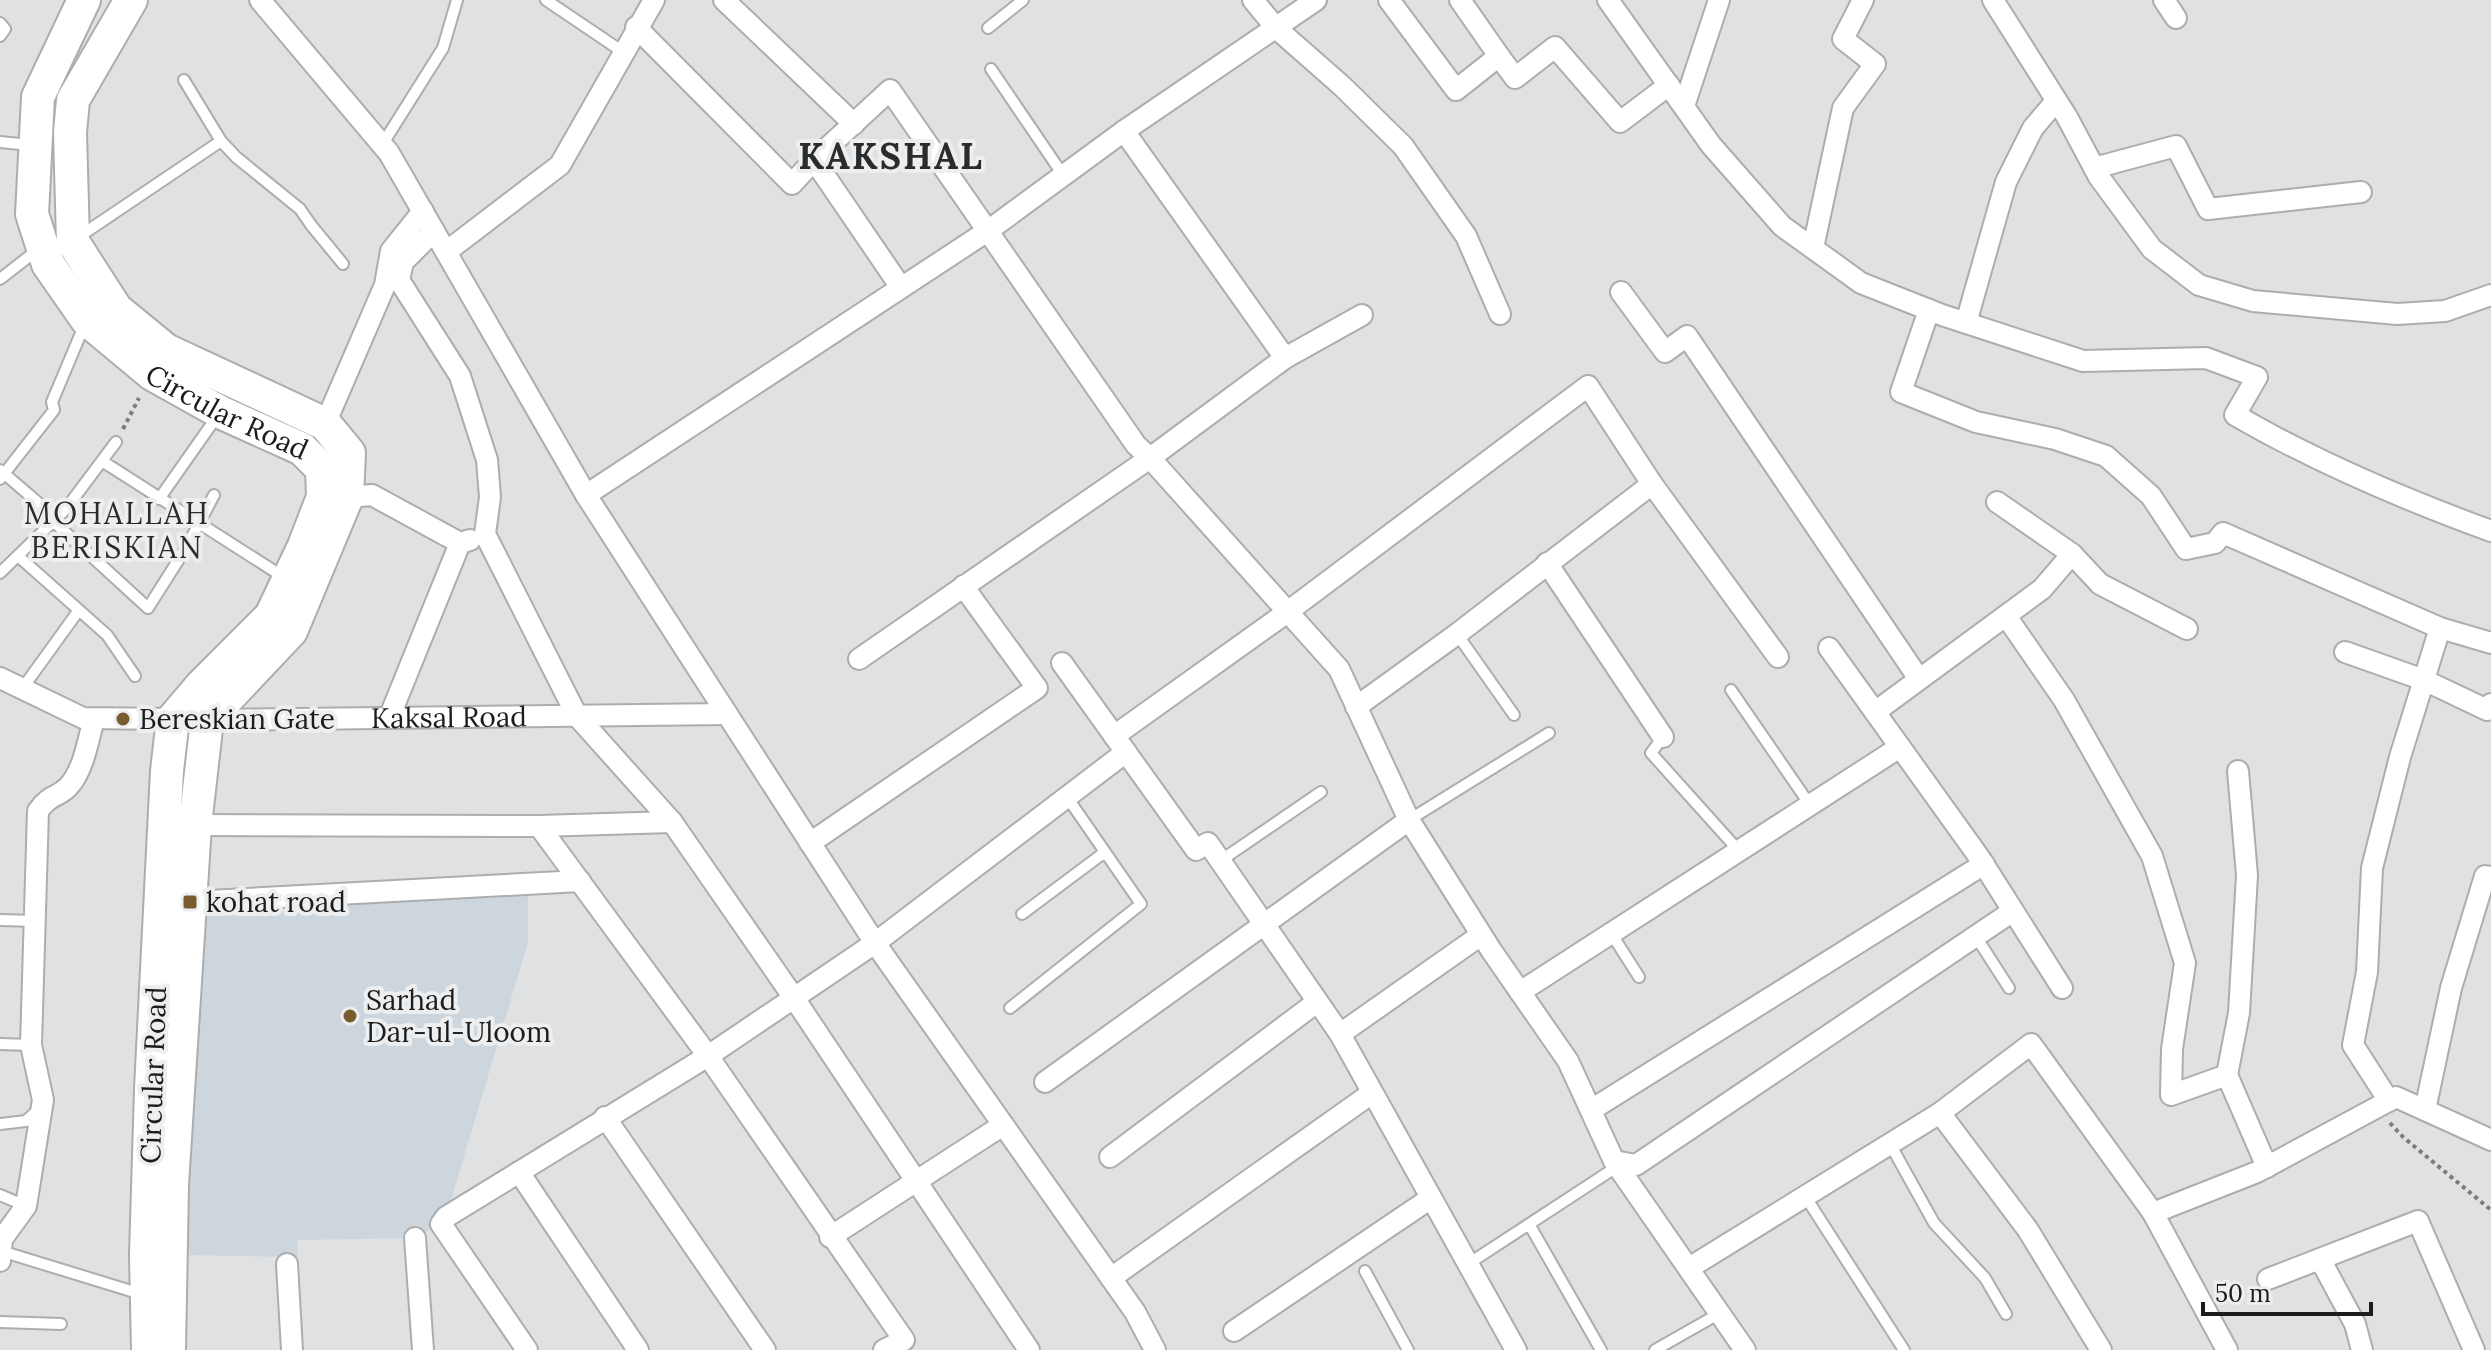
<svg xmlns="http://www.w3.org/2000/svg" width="2491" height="1350" font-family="Lora,serif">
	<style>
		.built { fill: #ced6dd }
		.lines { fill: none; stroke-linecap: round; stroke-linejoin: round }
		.service-casing { stroke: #abadae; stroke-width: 14 }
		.minor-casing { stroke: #abadae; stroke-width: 24 }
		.primary-casing { stroke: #abadae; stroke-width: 36 }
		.path { stroke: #7b7c7d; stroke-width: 4; stroke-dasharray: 4 4; stroke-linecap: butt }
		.service { stroke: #fff; stroke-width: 10 }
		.minor { stroke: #fff; stroke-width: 20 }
		.primary { stroke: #fff; stroke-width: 32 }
		.poi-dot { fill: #795b2f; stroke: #eceef0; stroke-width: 3 }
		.labels { text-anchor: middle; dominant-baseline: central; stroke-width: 8; stroke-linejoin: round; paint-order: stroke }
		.street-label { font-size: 28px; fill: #1b1c1d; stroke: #eceef0 }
		.poi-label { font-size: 28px; fill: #1b1c1d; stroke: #eceef0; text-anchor: start }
		.neighbourhood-label { font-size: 30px; letter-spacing: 2px; fill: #2a2b2c; stroke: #eceef0 }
		.district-label { font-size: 36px; font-weight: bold; letter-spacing: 2px; fill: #2a2b2c; stroke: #eceef0 }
	</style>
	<rect width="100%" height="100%" fill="#dfe1e2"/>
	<path class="built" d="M528 874V942L446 1217 441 1224 415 1238 297 1240 298 1257 183 1255 201 899Z"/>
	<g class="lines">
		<defs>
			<path id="service" d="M546 0 623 52
				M0 23 5 29 0 36
				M988 28 1023 0
				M991 69 1063 175
				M184 80 221 141 236 157 300 209 311 225 343 264
				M0 142 30 145
				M382 145 443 48 457 0
				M80 236 221 141
				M0 279 40 248
				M102 461 285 578
				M0 470 56 518
				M0 479 54 410 52 402 84 326
				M159 499 218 415
				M53 521 148 608 186 548 214 495
				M18 556 107 635 135 676
				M0 573 65 510 116 442
				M1457 634 1514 715
				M22 689 79 610
				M1731 690 1810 805
				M1663 737 1651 753 1739 851
				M1409 820 1549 733
				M1220 861 1321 792
				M1022 914 1105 852
				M0 920 35 921
				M1611 933 1639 977
				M1975 935 2009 988
				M1010 1008 1141 904 1067 797
				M0 1044 31 1045
				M0 1124 26 1121 40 1108
				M1890 1144 1934 1223 1985 1278 2006 1314
				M0 1195 26 1206
				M1805 1196 1904 1350
				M1529 1224 1601 1350
				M1 1251 141 1294
				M1468 1264 1618 1166
				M1365 1271 1408 1350
				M0 1322 61 1324
				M1655 1350 1720 1313"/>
			<g id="minor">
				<path d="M260 0 389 153 586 495 727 714 875 943 1135 1312 1155 1350"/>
				<path d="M724 0 854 124"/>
				<path d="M1253 0 1276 28 1342 86 1403 146 1466 236 1500 314"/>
				<path d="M1389 0 1456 90 1499 56 1515 78 1555 47 1620 122 1669 85"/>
				<path d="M1460 0 1499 56"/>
				<path d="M1608 0 1711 145 1782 226 1861 283 1942 315 2083 361 2206 358 2257 377 2235 415C2316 462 2403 499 2491 531"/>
				<path d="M1993 0 2067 117 2099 177 2152 249 2199 285 2253 301 2397 314 2445 311 2491 295"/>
				<path d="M2164 0 2176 18"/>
				<path d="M636 27 792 184 814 160 890 90 1136 445 1150 458 1339 669 1409 820 1491 950 1568 1061 1614 1161 1745 1350"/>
				<path d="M1684 106 1719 0"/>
				<path d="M1124 131 1285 358"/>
				<path d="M814 160 900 286"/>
				<path d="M2094 168 2176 146 2208 209 2361 192"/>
				<path d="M434 231 403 262 399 280 460 376 487 460 490 497 485 534 577 716 672 822 794 998 1029 1350"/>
				<path d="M1813 248 1843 108 1875 64 1843 39 1863 0"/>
				<path d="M446 252 560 165 654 0"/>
				<path d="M1621 292 1665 352 1687 336 1919 679"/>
				<path d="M1929 310 1901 392 1976 422 2055 439 2106 456 2151 496 2186 549 2215 543 2223 533 2440 628 2491 643"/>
				<path d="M1966 323 2006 182 2033 128 2056 101"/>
				<path d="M325 424 385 285 391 251 423 211"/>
				<path d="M586 495 989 230 1124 131 1316 0"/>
				<path d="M347 497 372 495 460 543 470 540"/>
				<path d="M1997 502 2072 554 2100 584 2187 629"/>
				<path d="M1547 563 1663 737"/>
				<path d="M2006 616 2064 700 2152 856 2185 963 2172 1049 2171 1095 2227 1075 2267 1167"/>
				<path d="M1829 648 1979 857 2062 988"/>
				<path d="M2345 652 2424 680 2487 710 2491 704"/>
				<path d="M859 659 1150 458 1285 358 1362 315"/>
				<path d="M1062 663 1196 850 1208 843 1340 1034 1516 1350"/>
				<path d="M0 678 83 718 173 719"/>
				<path d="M1356 707 1457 634 1652 484"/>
				<path d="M1875 712 2042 589 2072 554"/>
				<path d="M389 718 460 543"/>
				<path id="s1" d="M207 720 727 714"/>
				<path d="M1114 736 1286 613 1588 386 1652 484 1778 657"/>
				<path d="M195 825 539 826 672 822"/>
				<path d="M539 826 708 1056 904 1340 884 1350"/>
				<path d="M810 843 1037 688 963 586"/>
				<path d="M190 902 580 881"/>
				<path d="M1520 992 1900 747"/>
				<path d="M1340 1034 1481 935"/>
				<path d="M2227 1075 2239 1013 2247 875 2238 771"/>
				<path d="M1045 1082 1409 820"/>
				<path d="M2389 1101 2353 1045 2367 972 2372 868 2400 757 2440 628"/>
				<path d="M1591 1110 1984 864"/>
				<path d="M2425 1110 2451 988 2485 876 2491 877"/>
				<path d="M1940 1113 2028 1230 2101 1350"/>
				<path d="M605 1117 765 1350"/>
				<path d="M1110 1157 1317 1002"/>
				<path d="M1614 1161 1636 1165 2013 911"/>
				<path d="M519 1172 638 1350"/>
				<path d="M2153 1213 2257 1172 2396 1097 2491 1140"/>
				<path d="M830 1237 1003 1125"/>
				<path d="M415 1238 423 1350"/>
				<path d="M2320 1259 2355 1324 2362 1350"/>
				<path d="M0 1261 2 1239 26 1206 43 1100 31 1045 38 811C51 793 57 798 68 787 84 770 88 740 94 719"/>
				<path d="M287 1264 292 1350"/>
				<path d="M1689 1268 1940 1113 2031 1044 2153 1213 2227 1350"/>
				<path d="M1111 1278 1372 1093"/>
				<path d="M2268 1279 2418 1221 2474 1350"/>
				<path d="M1234 1331 1431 1198"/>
				<path d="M527 1350 441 1224 446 1217 708 1056 875 943 1126 752"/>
			</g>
			<g id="primary">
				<path id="s2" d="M84 0 38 97 32 214 48 264 87 320 152 374 220 412 302 449 322 469 323 497 304 546 271 616 202 685 173 719 167 771 151 1089 146 1255 148 1350"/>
				<path d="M131 0 73 100 70 132 73 242 116 309 166 350 325 424 349 453 347 497 291 631 207 720 195 825 172 1185 169 1350"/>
			</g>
		</defs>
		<use href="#service" class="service-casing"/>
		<use href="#minor" class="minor-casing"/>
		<use href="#primary" class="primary-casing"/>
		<path class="path" d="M123 429 139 398
			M2390 1123 2403 1137 2491 1210"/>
		<use href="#service" class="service"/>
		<use href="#minor" class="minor"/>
		<use href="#primary" class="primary"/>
	</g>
	<g class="poi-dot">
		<circle cx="123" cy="719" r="8"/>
		<rect x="182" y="894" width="16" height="16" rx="4"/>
		<circle cx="350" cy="1016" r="8"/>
	</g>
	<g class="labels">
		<g class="street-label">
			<text stroke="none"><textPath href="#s2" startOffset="514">Circular Road</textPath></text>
			<text stroke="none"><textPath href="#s1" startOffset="242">Kaksal Road</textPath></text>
			<text transform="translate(153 1075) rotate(-88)">Circular Road</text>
		</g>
		<g class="poi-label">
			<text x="139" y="719">Bereskian Gate</text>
			<text x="206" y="902">kohat road</text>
			<text x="366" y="1000">Sarhad<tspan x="366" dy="32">Dar-ul-Uloom</tspan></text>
		</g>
		<g class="neighbourhood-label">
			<text x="117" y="513">MOHALLAH<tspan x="117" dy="34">BERISKIAN</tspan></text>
		</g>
		<g class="district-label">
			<text x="891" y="156">KAKSHAL</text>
		</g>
	</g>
	<path d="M2203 1302v12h168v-12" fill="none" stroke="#1b1c1d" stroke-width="4"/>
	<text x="2215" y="1302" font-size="24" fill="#1b1c1d" stroke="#eceef0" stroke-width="6" paint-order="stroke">50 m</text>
</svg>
